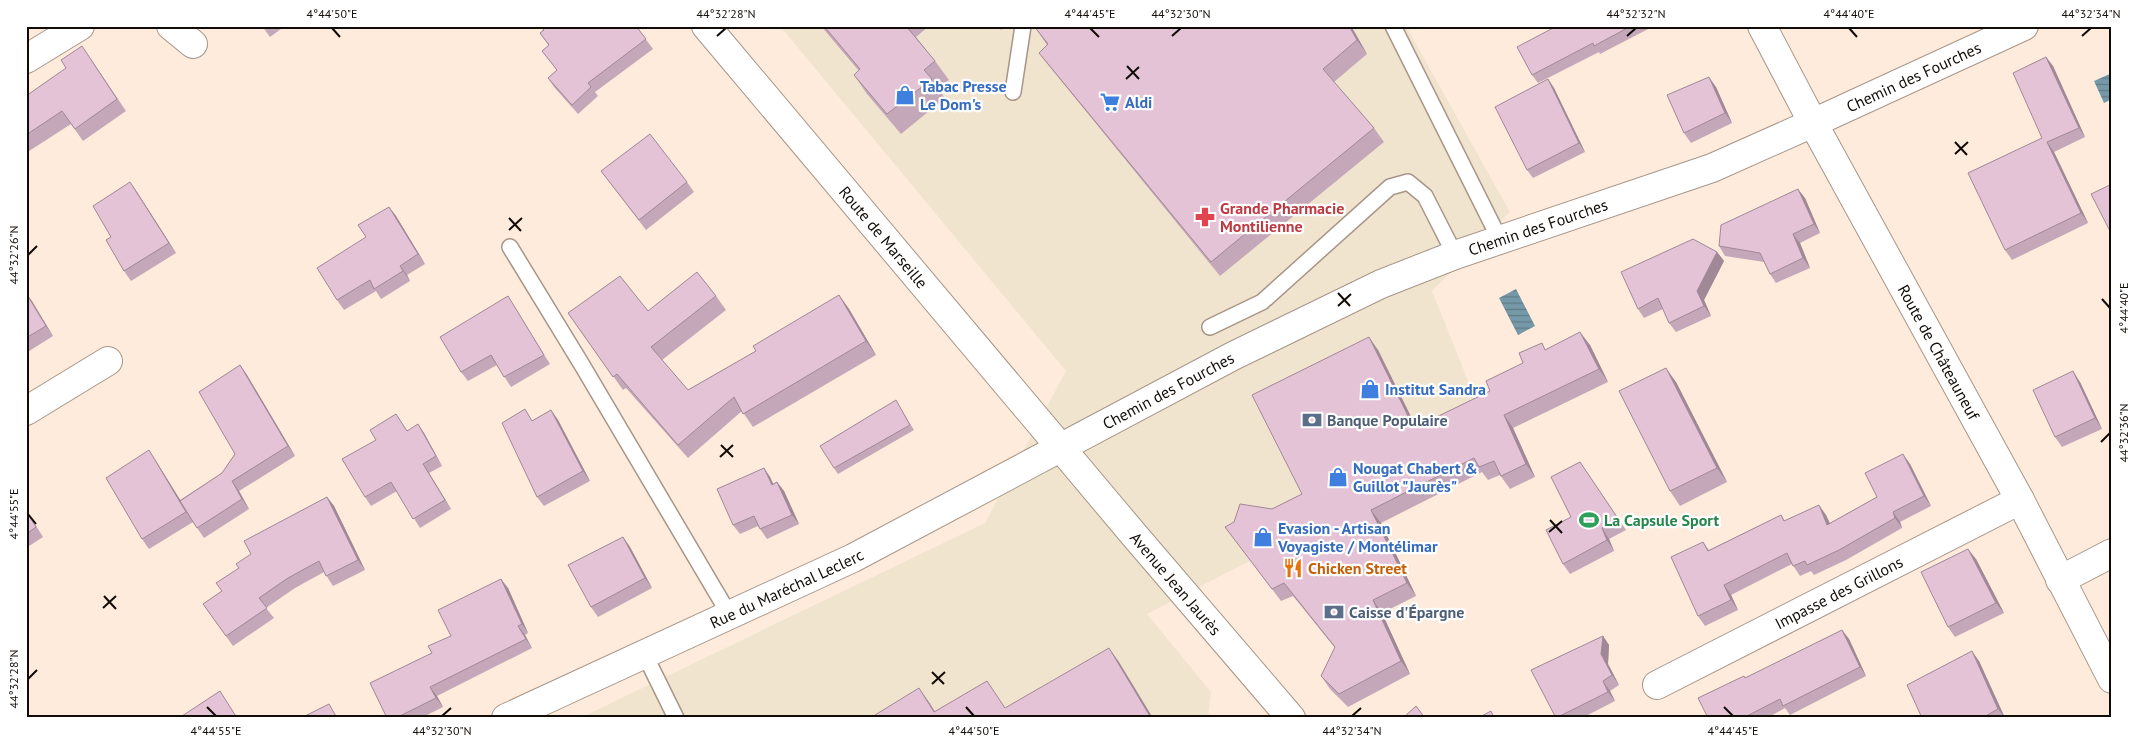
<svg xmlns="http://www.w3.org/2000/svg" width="2138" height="744" font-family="'PT Sans',sans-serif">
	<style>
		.commercial { fill: #f0e4cf }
		.water { fill: url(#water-rules) }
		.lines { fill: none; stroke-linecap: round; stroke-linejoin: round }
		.lane-casing { stroke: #a79688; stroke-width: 18 }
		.street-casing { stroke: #a79688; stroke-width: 30 }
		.secondary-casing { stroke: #a79688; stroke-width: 30 }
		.lane { stroke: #fff; stroke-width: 15 }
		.street { stroke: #fff; stroke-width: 28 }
		.secondary { stroke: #fff; stroke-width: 28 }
		.wall { fill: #c4a8b9 }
		.shaded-wall { fill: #a08896 }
		.building { fill: #e4c3d7; stroke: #a08896 }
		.ticks { fill: none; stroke: #110c07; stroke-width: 2 }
		.labels { text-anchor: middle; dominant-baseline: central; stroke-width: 4.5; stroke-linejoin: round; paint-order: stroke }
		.street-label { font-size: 16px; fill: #110c07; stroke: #fff }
		.shop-label { font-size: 16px; font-weight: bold; fill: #366cbe; stroke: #fff; text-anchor: start }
		.health-label { font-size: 16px; font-weight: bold; fill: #be3a42; stroke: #fff; text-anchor: start }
		.service-label { font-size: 16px; font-weight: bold; fill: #4e5e75; stroke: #fff; text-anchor: start }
		.leisure-label { font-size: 16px; font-weight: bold; fill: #27864d; stroke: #fff; text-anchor: start }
		.food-label { font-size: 16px; font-weight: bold; fill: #c56008; stroke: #fff; text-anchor: start }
		.neatline { fill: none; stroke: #110c07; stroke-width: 2 }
		.ticks-label { font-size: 12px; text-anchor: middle; fill: #110c07 }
	</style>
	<defs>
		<pattern id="water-rules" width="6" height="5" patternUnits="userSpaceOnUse" patternTransform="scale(1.25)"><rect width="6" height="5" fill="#7599a8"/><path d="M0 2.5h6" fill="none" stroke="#5f7b87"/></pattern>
	</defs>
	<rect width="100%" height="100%" fill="#feebdc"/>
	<path class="commercial" d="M780 26H1406L1510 212 1432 291 1479 408 1492 436 1147 614 1211 692 1208 718H580L985 523 1066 371Z"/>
	<path class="water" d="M2112 73V99L2104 103 2094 81Z
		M1516 289 1535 326 1518 335 1499 298Z"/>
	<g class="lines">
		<defs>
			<path id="lane" d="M1393 26 1500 240
				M1013 92 1023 26
				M510 247 582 365 729 614
				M1210 327 1262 302 1390 187 1408 182 1425 196 1455 255
				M644 653 676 718"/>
			<g id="street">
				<path d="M171 26 193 44"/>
				<path d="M26 59 80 26"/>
				<path d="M26 411 108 361"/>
				<path d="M2060 580 2112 553"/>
				<path id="s1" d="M1657 685 2020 500"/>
			</g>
			<g id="secondary">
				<path id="s2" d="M706 26 1135 536 1291 718"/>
				<path id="s3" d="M1762 26 1813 123 2020 500 2112 679"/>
				<path id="s4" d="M506 718 853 558 1233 356 1381 284 1455 255 1712 168 1813 123 2024 26"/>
			</g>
		</defs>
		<use href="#lane" class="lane-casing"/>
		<use href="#street" class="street-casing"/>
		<use href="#secondary" class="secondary-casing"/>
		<use href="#lane" class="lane"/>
		<use href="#street" class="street"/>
		<use href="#secondary" class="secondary"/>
	</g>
	<path class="wall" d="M262 26H285L270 37Z
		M541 26H636L653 49 595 92 598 96 578 114 554 87 548 78 557 70 542 51 549 46 540 33 543 30Z
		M821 26H929L916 37 935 61 949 80 938 89 945 98 901 134 867 94 854 75 859 71Z
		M998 26H1005L1001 30Z
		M1034 26H1351L1367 54 1334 82 1374 128 1384 142 1220 276 1049 66 1039 53 1047 45Z
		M1557 26H1654L1600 54 1599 52 1538 83 1532 75Z
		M2046 57 2053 66 2085 137 2054 152 2088 223 2012 260 2005 250 2042 138Z
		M91 59 126 111 83 141 71 124 26 153V96Z
		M1548 79 1554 88 1585 152 1533 178 1527 170Z
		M1716 87 1732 123 1691 143 1684 133Z
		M601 171 687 182 694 192 646 230Z
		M137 192 176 253 131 281 124 271 111 237Z
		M1805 198 1820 233 1800 243 1810 268 1776 283 1770 274 1764 262 1725 256 1719 246Z
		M389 207 396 216 425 264 407 275 410 281 381 299 376 291 344 310 337 300 366 237Z
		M1717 252 1724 261 1704 300 1711 316 1676 332 1669 323 1663 309 1644 318 1638 309Z
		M26 293 53 336 26 353Z
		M839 295 849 309 876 355 753 427 742 411 688 458 626 388 623 390 568 313 648 311 716 296 726 310 662 360 688 390 756 351Z
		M514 306 550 364 511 387 497 365 468 381 461 372Z
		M1590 345 1608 382 1513 428 1535 477 1510 489 1500 475 1488 480 1482 472 1381 523 1416 596 1382 613 1410 674 1348 707 1330 689 1321 676 1335 648 1293 596 1281 601 1225 527 1272 509 1302 494 1378 350 1416 427 1490 391 1523 363 1547 349Z
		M240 365 247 375 295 456 239 491 249 509 204 538 193 522 149 549 142 539 156 461 180 500 222 473 235 454Z
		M1676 382 1727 482 1680 506 1670 491Z
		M2080 382 2102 429 2062 447 2055 437Z
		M899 406 914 430 838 474 834 468Z
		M551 410 558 420 590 481 544 506 537 497 533 420Z
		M407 430 424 433 442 466 429 473 451 509 420 528 397 491 371 506 365 497Z
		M1580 462 1626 530 1609 539 1614 551 1570 574 1563 564 1571 517Z
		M1910 464 1931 506 1900 522 1902 528 1846 560 1814 575 1811 571 1800 576 1792 564 1731 595 1738 610 1705 626 1698 616 1703 542 1709 550 1781 515 1785 521 1826 515 1830 523 1877 497Z
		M764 468 770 477 773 484 777 482 784 491 799 524 767 539 758 526 740 534 733 525Z
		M327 497 334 506 365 570 333 586 324 572 295 588 266 608 274 618 233 646 203 604 222 591 251 554Z
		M26 510 43 537 26 548Z
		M623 537 630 547 652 588 598 617 591 607Z
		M1976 559 2004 613 1955 637 1948 627Z
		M508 588 528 633 525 635 532 648 437 696 443 707 421 718H387L432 653 451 636Z
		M1842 630 1849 639 1866 676 1790 715 1785 708 1767 718H1708L1746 678Z
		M1603 636 1609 645 1608 664 1619 685 1610 691 1615 701 1582 718H1556Z
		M1979 661 2005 718H1922Z"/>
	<path class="shaded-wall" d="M1349 26H1351L1367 54 1357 40Z
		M2046 57 2053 66 2085 137 2079 128Z
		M1709 77 1716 87 1732 123 1725 113Z
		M1548 79 1554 88 1585 152 1579 143Z
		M2047 142 2054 152 2088 223 2081 213Z
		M130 182 137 192 176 253 169 243Z
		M1798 189 1805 198 1820 233 1814 224Z
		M389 207 396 216 425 264 418 254Z
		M1793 234 1800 243 1810 268 1803 258Z
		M1717 252 1724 261 1704 300 1711 316 1704 306 1697 291Z
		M400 266 407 275 410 281 403 271Z
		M26 293 32 301 53 336 46 326Z
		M839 295 849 309 876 355 866 341Z
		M1580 332 1590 345 1608 382 1599 369Z
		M1369 337 1378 350 1423 441 1414 428Z
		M240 365 247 375 295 456 288 446Z
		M1666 368 1676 382 1727 482 1717 468Z
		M2073 371 2080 382 2102 429 2095 418Z
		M551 410 558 420 590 481 583 471Z
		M1504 415 1513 428 1535 477 1526 464Z
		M418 424 424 433 442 466 436 456Z
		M149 450 156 461 194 522 186 512Z
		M1903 454 1910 464 1931 506 1924 496Z
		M423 464 429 473 451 509 445 500Z
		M764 468 770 477 778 494 772 485Z
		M232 481 239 491 249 509 242 499Z
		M777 482 784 491 799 524 792 515Z
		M327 497 334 506 365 570 358 560Z
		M1819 505 1826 515 1834 534 1827 525Z
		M1371 510 1381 523 1416 596 1407 583Z
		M1893 512 1900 522 1902 528 1895 518Z
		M1602 528 1609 539 1614 551 1607 540Z
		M623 537 630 547 652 588 645 578Z
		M1968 549 1976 559 2004 613 1996 603Z
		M501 579 508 588 528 633 522 624Z
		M1724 585 1731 595 1738 610 1731 600Z
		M1373 600 1382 613 1410 674 1401 661Z
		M518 626 525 635 532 648 526 639Z
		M1842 630 1849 639 1866 676 1860 667Z
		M1603 636 1609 645 1608 664 1619 685 1612 675 1601 654Z
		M1109 648 1119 662 1153 718H1151Z
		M1972 651 1979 661 2005 718 1998 709Z
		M1603 681 1610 691 1615 701 1608 692Z
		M430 687 437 696 443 707 436 698Z
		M919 688 929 702 939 718H938Z"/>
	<path class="building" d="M541 26H636L646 39 588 83 591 87 572 105 548 78 557 70 542 51 549 45 540 33 544 30Z
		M824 26H906L935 61 924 70 932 79 887 114 854 75 860 69Z
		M1034 26H1349L1357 40 1323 69 1374 128 1211 262 1039 53 1048 44Z
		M1557 26H1631L1594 46 1593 43 1532 75 1517 47Z
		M82 46 117 99 75 129 62 111 26 135V96L66 68 61 60Z
		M2046 57 2079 128 2047 142 2081 213 2005 250 1968 173 2042 138 2013 73Z
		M1709 77 1725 113 1684 133 1667 95Z
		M1548 79 1579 143 1527 170 1495 107Z
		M650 134 687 182 639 220 601 171Z
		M130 182 169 243 124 271 106 240 111 237 93 206Z
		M2112 184V235L2091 194Z
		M1798 189 1814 224 1793 234 1803 258 1770 274 1760 253 1719 246 1721 225Z
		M389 207 418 254 400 266 403 271 374 289 370 280 337 300 317 268 366 237 358 225Z
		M1693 239 1717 252 1697 291 1704 306 1669 323 1658 298 1638 309 1621 272Z
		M697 272 716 296 651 347 688 390 756 351 753 346 839 295 866 341 743 414 734 397 678 445 617 374 613 377 568 313 620 276 648 311Z
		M26 293 46 326 26 338Z
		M508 296 544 355 504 377 491 355 461 372 440 337Z
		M1580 332 1599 369 1504 415 1526 464 1501 476 1494 461 1479 467 1474 458 1371 510 1407 583 1373 600 1401 661 1339 694 1321 676 1335 647 1284 583 1272 589 1225 527 1234 522 1240 504 1272 509 1302 494 1252 395 1369 337 1414 428 1490 391 1486 381 1523 363 1519 353 1542 343 1545 350Z
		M240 365 288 446 232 481 242 499 197 528 180 501 222 473 235 454 199 392Z
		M1666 368 1717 468 1670 491 1619 391Z
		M2073 371 2095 418 2055 437 2033 390Z
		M896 400 910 425 834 468 820 446Z
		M525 409 532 421 551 410 583 471 537 497 502 423Z
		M396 414 407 431 418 424 436 456 423 464 445 500 413 519 391 482 365 497 342 459 376 440 370 430Z
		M149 450 186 512 142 539 106 478Z
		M1903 454 1924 496 1893 512 1895 518 1839 550 1807 565 1805 561 1793 566 1787 553 1724 585 1731 600 1698 616 1671 557 1703 542 1708 551 1781 515 1784 521 1819 505 1827 525 1877 497 1865 473Z
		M1580 462 1619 520 1602 528 1607 540 1563 564 1546 530 1571 517 1551 477Z
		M764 468 772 485 777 482 792 515 760 529 754 516 733 525 717 489Z
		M327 497 358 560 326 576 319 561 288 578 259 598 267 608 226 636 203 604 222 591 216 583 239 568 236 564 251 554 244 541Z
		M26 511 36 527 26 534Z
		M623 537 645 578 591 607 568 565Z
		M1968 549 1996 603 1948 627 1921 572Z
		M501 579 522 624 518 626 526 639 430 687 436 698 396 718H387L370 683 432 653 428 646 451 636 438 610Z
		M1842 630 1860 667 1783 706 1780 699 1743 718H1708L1698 698 1744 676 1745 678Z
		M1603 636 1601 654 1612 675 1603 681 1608 692 1556 718 1531 670Z
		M1109 648 1151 718H876L875 715 919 688 934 712 987 681 1005 708Z
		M1972 651 1998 709 1982 718H1922L1907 685Z
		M220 691 237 718H179Z
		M329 704 337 718H301Z
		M1416 706 1425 718H1403Z
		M1491 711 1494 718H1478Z"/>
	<path class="ticks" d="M332 28 340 37M1090 28 1099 37M1849 28 1857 37M717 36 726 28M1172 36 1181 28M1627 36 1636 28M2082 36 2091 28M1127 66 1139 79M1126 79 1139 67M1955 142 1967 155M1955 154 1968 142M509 218 521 231M509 230 522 218M28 255 37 246M1338 293 1350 306M2102 299 2110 308M1338 306 1351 294M2101 442 2110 433M721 445 733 457M720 457 733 445M28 514 36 524M1550 520 1562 533M1549 532 1562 521M104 596 116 609M103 608 116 596M932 672 944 684M28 679 37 670M932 684 945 672M207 707 216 716M966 707 974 716M1724 707 1733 716M442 716 451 708M1352 716 1361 708"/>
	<defs>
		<symbol id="shop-bare" viewBox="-9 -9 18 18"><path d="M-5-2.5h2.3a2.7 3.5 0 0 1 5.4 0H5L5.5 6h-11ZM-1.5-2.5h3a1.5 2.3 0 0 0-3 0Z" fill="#3f7fe0" stroke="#fff" stroke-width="2.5" paint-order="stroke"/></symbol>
		<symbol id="supermarket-bare" viewBox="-9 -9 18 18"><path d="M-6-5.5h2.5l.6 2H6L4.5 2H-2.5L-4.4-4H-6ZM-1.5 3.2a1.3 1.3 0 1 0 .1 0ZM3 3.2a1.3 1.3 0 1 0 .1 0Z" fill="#3f7fe0" stroke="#fff" stroke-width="2.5" paint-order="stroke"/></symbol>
		<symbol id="pharmacy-bare" viewBox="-9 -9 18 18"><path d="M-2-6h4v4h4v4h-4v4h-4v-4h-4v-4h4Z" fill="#e0444e" stroke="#fff" stroke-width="2.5" paint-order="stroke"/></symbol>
		<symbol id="bank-bare" viewBox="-9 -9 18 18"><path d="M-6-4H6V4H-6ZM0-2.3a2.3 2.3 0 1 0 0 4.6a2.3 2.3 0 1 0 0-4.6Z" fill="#5c6f8a" stroke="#fff" stroke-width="2.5" paint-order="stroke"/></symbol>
		<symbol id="stadium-bare" viewBox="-9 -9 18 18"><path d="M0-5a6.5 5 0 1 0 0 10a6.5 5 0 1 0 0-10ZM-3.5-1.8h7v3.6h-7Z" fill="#2e9e5b" stroke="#fff" stroke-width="2.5" paint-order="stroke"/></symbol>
		<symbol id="restaurant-bare" viewBox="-9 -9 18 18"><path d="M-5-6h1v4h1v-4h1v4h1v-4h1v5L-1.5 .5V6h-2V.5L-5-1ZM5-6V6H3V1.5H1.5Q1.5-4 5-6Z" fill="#e8710a" stroke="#fff" stroke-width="2.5" paint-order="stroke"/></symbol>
	</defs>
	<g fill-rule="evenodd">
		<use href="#shop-bare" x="891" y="81" width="28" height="28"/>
		<use href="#supermarket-bare" x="1096" y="88" width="28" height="28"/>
		<use href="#pharmacy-bare" x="1191" y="203" width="28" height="28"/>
		<use href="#shop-bare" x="1356" y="375" width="28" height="28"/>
		<use href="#bank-bare" x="1298" y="406" width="28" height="28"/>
		<use href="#shop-bare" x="1324" y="463" width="28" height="28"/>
		<use href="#stadium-bare" x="1575" y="506" width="28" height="28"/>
		<use href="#shop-bare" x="1249" y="523" width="28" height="28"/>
		<use href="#restaurant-bare" x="1279" y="554" width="28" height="28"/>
		<use href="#bank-bare" x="1320" y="598" width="28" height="28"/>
	</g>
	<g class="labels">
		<g class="street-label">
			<text stroke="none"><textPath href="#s4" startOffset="1549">Chemin des Fourches</textPath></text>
			<text stroke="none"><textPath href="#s4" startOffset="1144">Chemin des Fourches</textPath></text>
			<text stroke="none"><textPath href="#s2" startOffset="276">Route de Marseille</textPath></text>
			<text stroke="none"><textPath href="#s3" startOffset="371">Route de Châteauneuf</textPath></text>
			<text stroke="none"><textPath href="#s4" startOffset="739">Chemin des Fourches</textPath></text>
			<text stroke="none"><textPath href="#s2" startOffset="729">Avenue Jean Jaurès</textPath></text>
			<text stroke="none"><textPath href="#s4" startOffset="309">Rue du Maréchal Leclerc</textPath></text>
			<text stroke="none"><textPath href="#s1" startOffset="204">Impasse des Grillons</textPath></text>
		</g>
		<g class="shop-label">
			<text x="920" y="86">Tabac Presse<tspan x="920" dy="18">Le Dom's</tspan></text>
			<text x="1125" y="102">Aldi</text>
			<text x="1385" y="389">Institut Sandra</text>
			<text x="1353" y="468">Nougat Chabert &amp;<tspan x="1353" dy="18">Guillot "Jaurès"</tspan></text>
			<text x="1278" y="528">Evasion - Artisan<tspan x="1278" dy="18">Voyagiste / Montélimar</tspan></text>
		</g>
		<g class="health-label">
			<text x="1220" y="208">Grande Pharmacie<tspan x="1220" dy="18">Montilienne</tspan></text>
		</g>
		<g class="service-label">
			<text x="1327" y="420">Banque Populaire</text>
			<text x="1349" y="612">Caisse d'Épargne</text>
		</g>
		<g class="leisure-label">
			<text x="1604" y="520">La Capsule Sport</text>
		</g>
		<g class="food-label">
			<text x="1308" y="568">Chicken Street</text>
		</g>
	</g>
	<rect width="2138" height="744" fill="none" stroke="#ffffff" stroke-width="55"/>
	<rect x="28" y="28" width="2082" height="688" class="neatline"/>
	<g class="ticks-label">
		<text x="332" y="18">4°44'50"E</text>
		<text x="726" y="18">44°32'28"N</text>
		<text x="1090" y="18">4°44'45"E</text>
		<text x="1181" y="18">44°32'30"N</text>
		<text x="1636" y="18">44°32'32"N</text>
		<text x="1849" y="18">4°44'40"E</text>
		<text x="2091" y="18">44°32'34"N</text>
		<text transform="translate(14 255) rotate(-90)" y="4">44°32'26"N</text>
		<text transform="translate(2124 308) rotate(-90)" y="4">4°44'40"E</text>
		<text transform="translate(2124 433) rotate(-90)" y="4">44°32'36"N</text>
		<text transform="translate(14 514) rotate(-90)" y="4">4°44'55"E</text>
		<text transform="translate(14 679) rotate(-90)" y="4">44°32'28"N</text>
		<text x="216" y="735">4°44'55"E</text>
		<text x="442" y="735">44°32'30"N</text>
		<text x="974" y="735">4°44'50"E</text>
		<text x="1352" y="735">44°32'34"N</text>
		<text x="1733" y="735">4°44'45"E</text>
	</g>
</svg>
